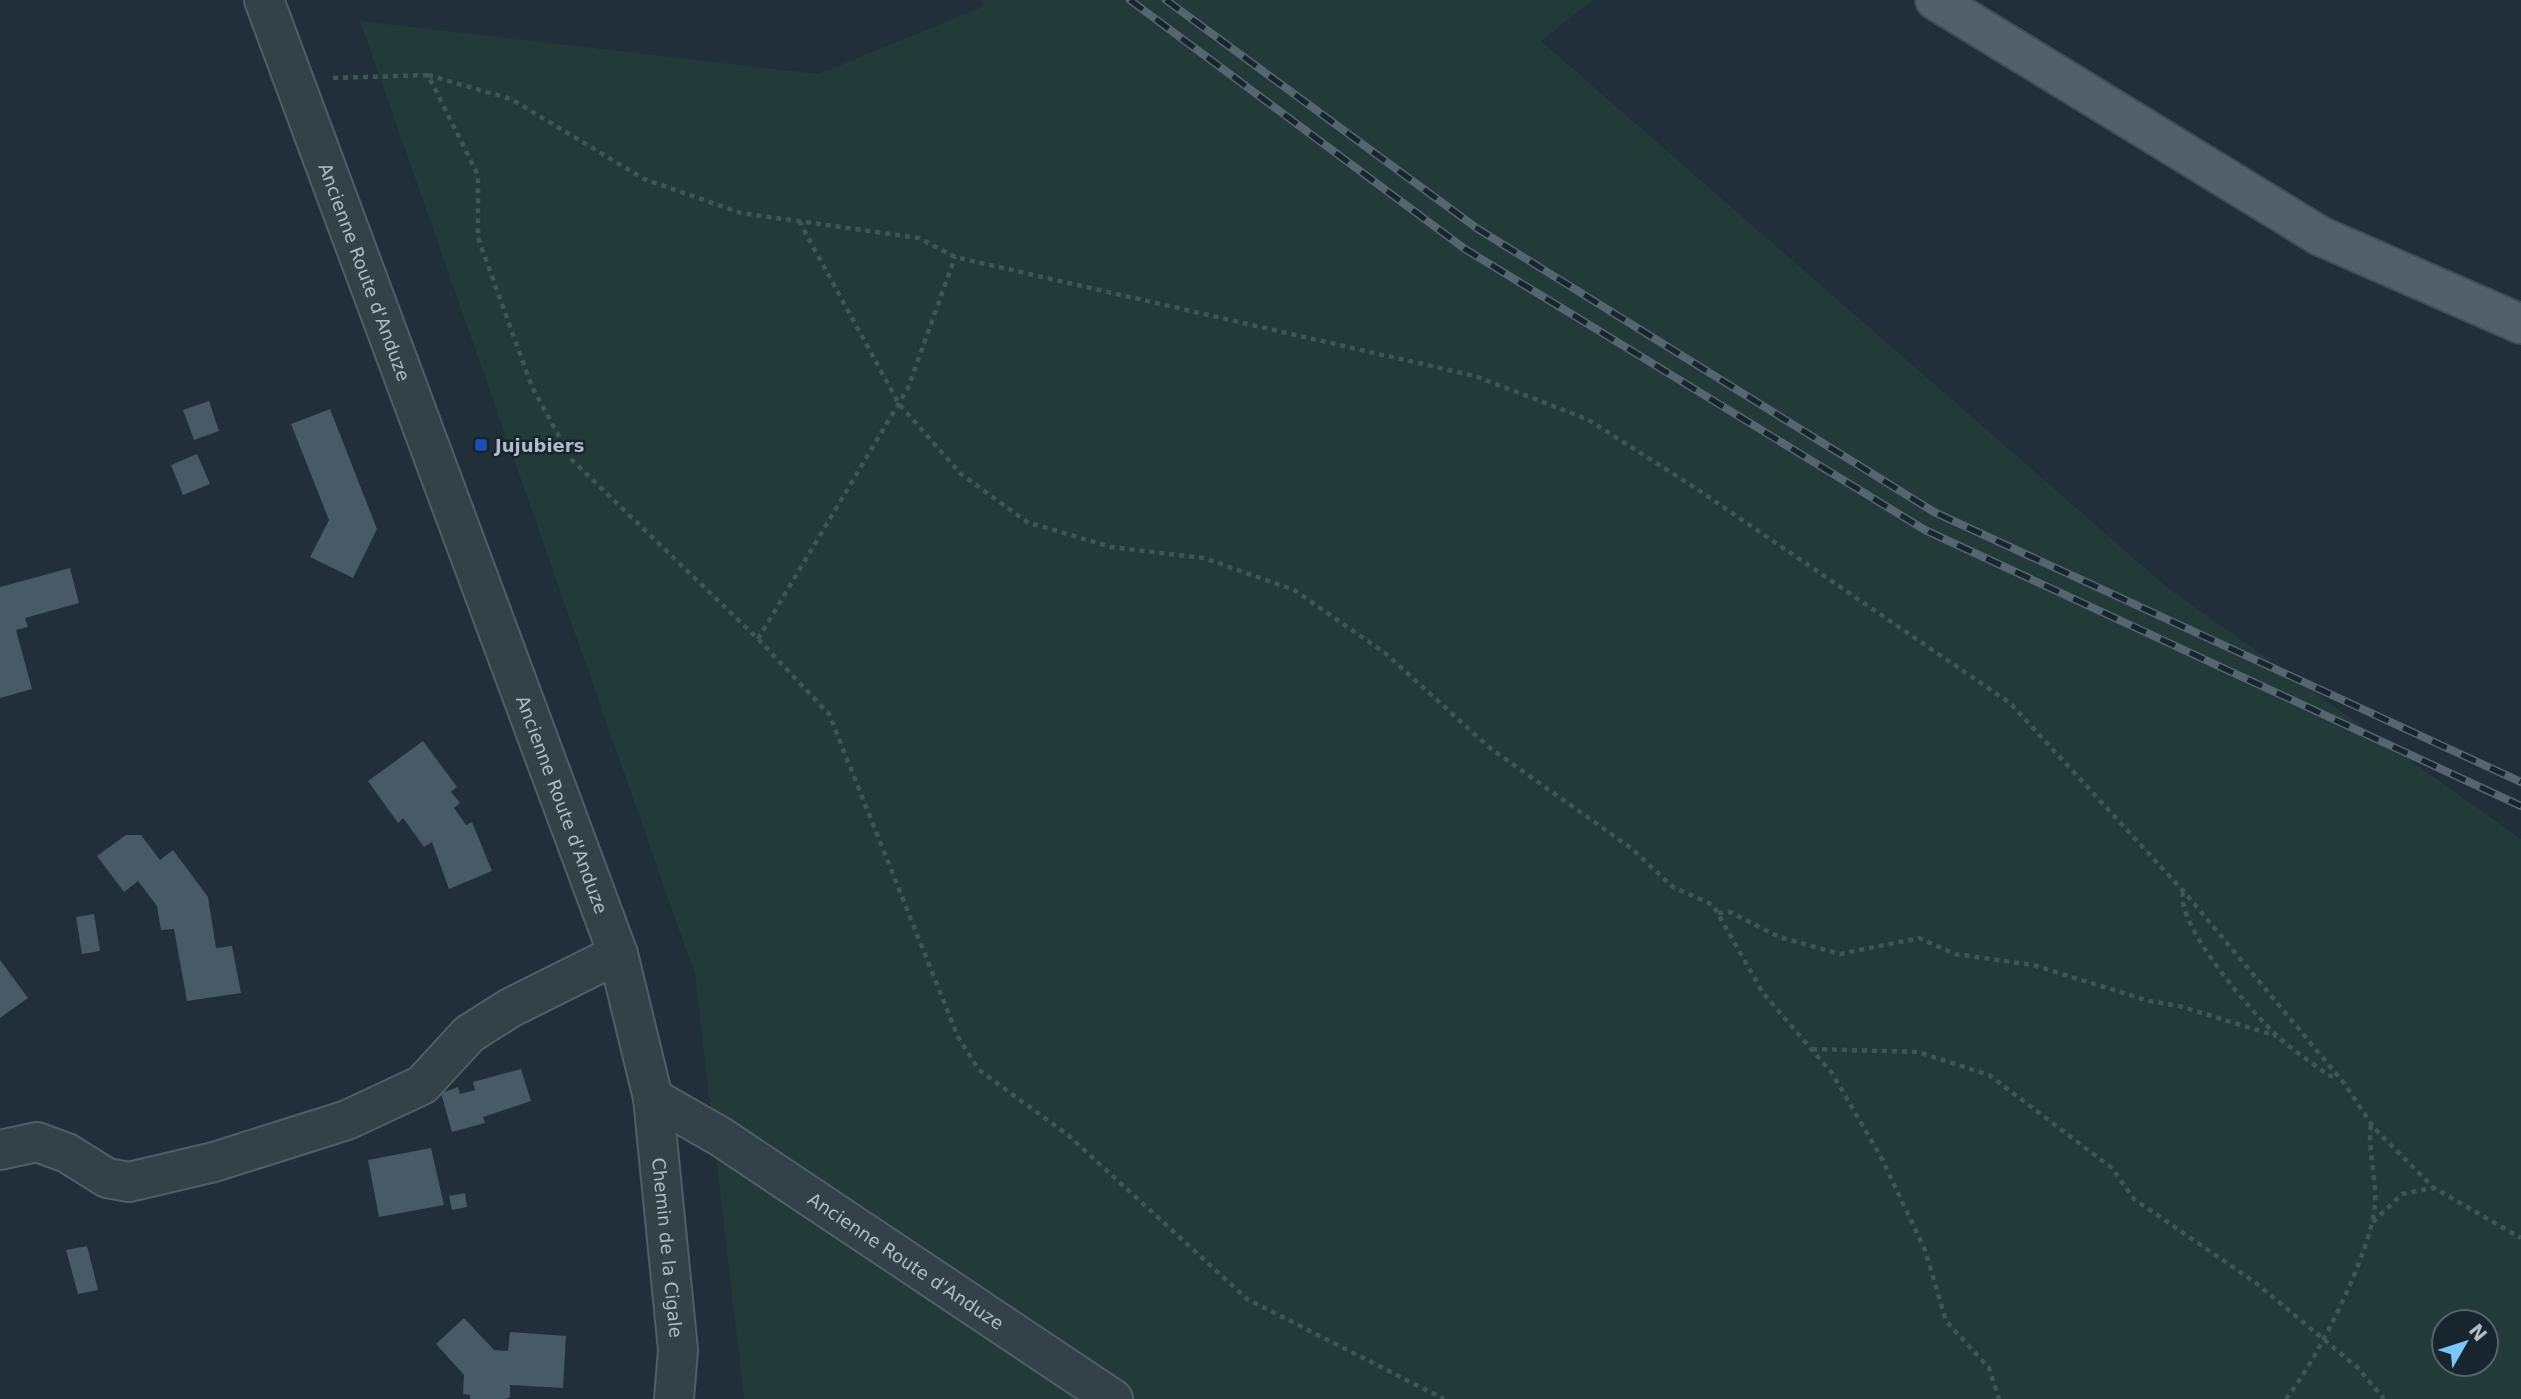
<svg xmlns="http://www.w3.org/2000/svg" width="2521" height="1399" font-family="'DejaVu Sans',sans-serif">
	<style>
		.green { fill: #223a38; fill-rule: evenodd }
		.building { fill: #485a65 }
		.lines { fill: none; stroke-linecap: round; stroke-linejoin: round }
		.minor-casing { stroke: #515e67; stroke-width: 42 }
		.major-casing { stroke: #404c56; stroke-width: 42 }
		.path { stroke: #3f5655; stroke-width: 4.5; stroke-dasharray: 5 5; stroke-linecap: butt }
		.minor { stroke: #334149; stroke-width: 38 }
		.major { stroke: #516069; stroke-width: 38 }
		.rail-casing { stroke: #556671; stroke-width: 8 }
		.rail { stroke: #19252e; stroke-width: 5; stroke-dasharray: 16; stroke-linecap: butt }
		.transit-dot { fill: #1a4fb4; stroke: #19252e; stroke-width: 2.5 }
		.labels { text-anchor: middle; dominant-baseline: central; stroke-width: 5; stroke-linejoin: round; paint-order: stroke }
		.street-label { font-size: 18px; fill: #aebcc6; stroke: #19252e }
		.poi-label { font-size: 18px; font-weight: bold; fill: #aebcc6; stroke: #19252e; text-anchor: start }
	</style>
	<rect width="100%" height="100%" fill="#202f39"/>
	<path class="green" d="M981 0H1593L1541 41 2168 588 2521 839V1399H744L695 975 360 21 819 74 984 6ZM2444 1322H2486V1364H2444Z"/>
	<path class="building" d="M209 401 219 431 194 440 183 410Z
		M330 409 377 529 353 578 310 557 329 520 291 424Z
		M197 454 210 484 183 495 171 465Z
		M70 568 79 603 25 618 28 627 16 630 32 689 0 698V587Z
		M423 741 457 787 451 792 460 803 454 808 466 825 472 822 492 871 449 889 432 842 424 847 403 818 398 823 368 781Z
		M126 835H141L160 860 173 850 208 897 216 948 232 946 241 993 187 1001 174 929 161 930 157 906 138 881 124 892 97 856Z
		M94 914 100 951 82 954 76 917Z
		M0 960 28 998 0 1018Z
		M521 1069 531 1101 483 1117 485 1123 452 1132 441 1093 458 1087 460 1094 475 1090 473 1082Z
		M431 1148 444 1205 379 1217 368 1160Z
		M465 1193 467 1207 452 1210 449 1196Z
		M87 1246 98 1290 78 1294 66 1250Z
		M464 1318 494 1350 508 1351 510 1332 566 1336 563 1388 510 1385V1397L506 1399H470V1395L463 1394 464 1375 436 1344Z"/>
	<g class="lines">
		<defs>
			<g id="minor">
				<path id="s1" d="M264 0 618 954 653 1098 678 1350 674 1399"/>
				<path id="s2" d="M653 1098 721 1137 1113 1399"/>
				<path d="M0 1150 37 1142 67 1153 107 1178 129 1182 214 1162 347 1120 422 1085 469 1034 510 1008 618 954"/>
			</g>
			<path id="major" d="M1935 0 2320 236 2521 324"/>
		</defs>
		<use href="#minor" class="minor-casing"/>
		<use href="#major" class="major-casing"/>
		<path class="path" d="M428 75 511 99 644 179 741 213 919 238 955 257 1475 376 1587 419 1697 489 2010 703 2186 894 2344 1083 2374 1128 2434 1188 2521 1238
			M333 78 428 75 478 175V238L532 387 572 460 758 639 829 714 958 1037 979 1070 1068 1135 1247 1299 1444 1399
			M799 221 899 404 961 474 1027 522 1111 547 1204 558 1294 590 1385 653 1490 748 1631 848 1673 887 1713 905 1763 993 1832 1073 1882 1159 1925 1250 1946 1321 1989 1368 1999 1399
			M758 639 908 388 955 257
			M2183 892C2176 926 2252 1012 2276 1035 2292 1050 2311 1062 2328 1075L2338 1078
			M1718 913 1730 912 1779 937 1840 954 1919 938 1955 954 2033 965 2149 1001 2179 1006 2277 1036
			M1812 1049 1918 1052 1989 1075 2112 1168 2134 1199 2256 1283 2358 1368 2384 1399
			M2373 1222 2402 1194 2433 1188
			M2286 1399C2317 1360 2371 1253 2375 1205 2377 1181 2367 1143 2371 1125"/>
		<use href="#minor" class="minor"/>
		<use href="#major" class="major"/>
		<defs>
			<path id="rail" d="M1130 0 1465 249 1925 530 2521 806
				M1166 0 1478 229 1934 512 2521 782"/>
		</defs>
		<use href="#rail" class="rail-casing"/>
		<use href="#rail" class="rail"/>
	</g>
	<rect class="transit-dot" x="474" y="438" width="14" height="14" rx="3.5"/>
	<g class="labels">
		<g class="street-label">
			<text stroke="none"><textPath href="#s1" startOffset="290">Ancienne Route d'Anduze</textPath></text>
			<text stroke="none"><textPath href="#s1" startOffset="858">Ancienne Route d'Anduze</textPath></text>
			<text stroke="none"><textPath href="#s1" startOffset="1316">Chemin de la Cigale</textPath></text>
			<text stroke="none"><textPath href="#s2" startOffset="301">Ancienne Route d'Anduze</textPath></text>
		</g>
		<g class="poi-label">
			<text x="495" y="445">Jujubiers</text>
		</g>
	</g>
	<g transform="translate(2465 1343) rotate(51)"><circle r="33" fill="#19252e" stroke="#55616b" stroke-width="2"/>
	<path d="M0-5L12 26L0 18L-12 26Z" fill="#7dc6fc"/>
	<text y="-10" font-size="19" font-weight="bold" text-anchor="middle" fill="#aebcc6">N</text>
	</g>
</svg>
